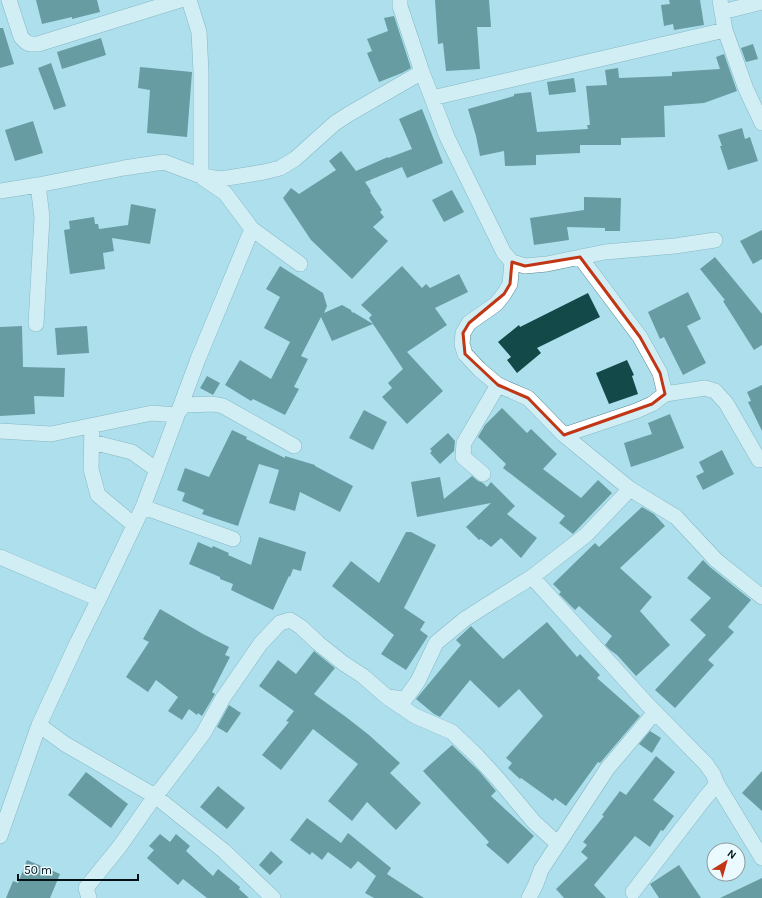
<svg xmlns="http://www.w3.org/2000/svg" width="762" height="898" font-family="Karla,sans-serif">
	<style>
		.building { fill: #134949 }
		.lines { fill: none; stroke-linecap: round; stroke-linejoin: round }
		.street-casing { stroke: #558691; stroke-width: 16 }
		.street { stroke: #fff; stroke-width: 15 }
		.marked { fill: none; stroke: #c13715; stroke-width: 3; stroke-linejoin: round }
	</style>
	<rect width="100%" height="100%" fill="#ade0ec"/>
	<path class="building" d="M36 0H97L100 12 72 19V17L42 24Z
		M435 0H489L491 27H477L480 69 446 71 443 43 438 44Z
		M669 0H700L704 25 674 30 673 24 664 26 661 5 670 4Z
		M394 16 411 68 402 73 379 82 367 53 372 51 367 39 388 31 384 18Z
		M0 28H3L14 64 0 68Z
		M101 38 106 55 62 69 57 52Z
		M753 44 758 59 746 62 741 48Z
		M724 54 729 68H727H729L737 91 704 103 664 106 665 137 621 138V145H580V153L536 155V165L505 166 504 151 480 156 476 136 468 109 514 96V94L531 92 537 132 588 129 587 125H590L586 86 607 85 605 70 618 68 619 78 672 76V72L720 69 716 57Z
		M51 63 66 106 54 110 38 68Z
		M140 67 192 72 187 137 147 133 150 90 138 88Z
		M574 78 576 92 549 95 547 82Z
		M422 109 443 163 407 178 402 167 365 182 371 191 370 192 382 210 380 212 384 217 373 227 388 241 352 279 311 240 283 198 291 188 299 194 336 170 329 161 341 151 356 171 388 157V158L412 149 399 119Z
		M33 121 43 153 15 161 5 130Z
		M742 128 745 139 750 137 758 161 728 170 720 146H722L718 135Z
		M452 190 464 212 444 222 432 200Z
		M584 197 621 198 620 231H605V228L567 227 569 240 534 245 530 218 584 210Z
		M131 204 156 209 150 244 112 238 114 251 103 253 105 269 70 274 64 230 70 229 69 221 94 217 95 224H98L99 229 128 225Z
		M762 230V259L753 264 740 241Z
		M715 257 762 314V345L754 350 723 301 725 300 700 269Z
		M280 266 323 293 327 306 324 313 342 305 351 310 352 313 353 312 373 324 332 341 321 317 301 356 308 359 294 387 299 389 285 415 253 399 251 401 225 385 240 360 271 379 290 342 264 328 280 297 266 289Z
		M402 266 422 288 426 284 430 288 459 274 468 292 435 308 447 325 407 352 443 391 407 424 382 397 392 388 388 383 403 369 369 318 372 315 361 305Z
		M688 292 701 319 687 326 706 363 683 375 664 337 660 339 648 312Z
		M588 293 600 317 537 348 541 353 517 373 507 360 511 357 498 342 519 325 520 327Z
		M22 326 23 367 65 368 64 397 34 396 35 414 0 416V327Z
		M87 326 89 353 57 355 55 328Z
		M627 360 634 375 632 376 638 394 609 404 596 373Z
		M207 376 220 383 213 395 200 388Z
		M762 385V431L748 402 751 401 747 392Z
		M502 408 527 433 531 429 557 454 543 469 581 498 598 480 612 493 573 534 559 523 565 516 503 468 506 464 478 437 485 425Z
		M364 410 387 422 373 450 349 438Z
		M670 414 684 448 658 458 631 467 624 443 652 434 648 423Z
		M232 430 247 437 246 439 285 458V456L315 465V466L353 486 340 512 300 492 295 511 269 503 279 470 259 464 238 526 202 514 204 510 182 501 185 493 177 490 185 468 209 477Z
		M448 433 455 441 454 451 440 464 430 453 432 451 430 449Z
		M722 450 734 474 703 490 696 476 704 472 699 462Z
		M472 476 478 481 483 483 487 487 491 482 515 506 507 514 537 538 521 558 501 538 491 547 481 539 479 540 466 527 491 503 417 517 411 482 440 477 444 499Z
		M642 507 654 514 665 526 620 568 652 597 640 611 670 645 636 676 617 655 610 650 605 645 612 636 579 606 575 610 559 594 561 592 553 584 595 543 599 547Z
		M406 532H411L436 545 404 608 425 622 420 630 428 636 406 670 381 654 394 635 332 586 351 561 379 583Z
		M259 537 306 552 301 571 293 569 290 577 289 576 273 610 231 590 233 584 220 579V577L189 564 198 542 212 548 213 546 229 553 228 555 251 565Z
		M703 560 710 567 751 600 728 627 734 632 708 660 714 665 675 708 655 690 706 635 690 620 711 598 687 578Z
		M160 609 203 634 229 647 225 655 230 657 212 692 215 694 202 716 198 713 197 715 189 709 182 720 168 711 178 697 156 680 148 692 126 677 149 642 143 639Z
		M547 622 577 657 580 654 600 675 597 678 640 716 600 763 598 762 566 806 555 798 553 801 521 778 520 779 508 768 512 763 506 758 543 716 519 689 499 708 470 680 440 717 434 714 416 699 461 645 456 640 471 626 503 659Z
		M314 651 335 668 314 694 346 717 369 735 400 763 390 773 421 803 396 830 367 802 352 821 328 801 358 764 313 729 281 770 262 755 289 722 286 721 294 711 259 686 278 660 296 674Z
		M229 705 241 713 227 733 217 727Z
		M650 731 661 738 652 753 639 744Z
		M452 745 479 771 496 791 491 796 534 836 508 864 486 845 489 842 423 771Z
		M656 756 675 772 653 800 674 816 663 831 661 830 650 847 635 836 594 885 606 898H564L556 889 588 858 581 852 587 845 583 842 604 816 602 815 620 791 626 795Z
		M762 771V811L742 793Z
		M86 772 128 804 111 828 68 795Z
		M218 786 245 808 227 829 200 807Z
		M307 818 341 843 348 833 391 868 387 874 424 898H374L365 893 376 876 358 861 351 869 328 852 322 860 312 852 310 855 290 840Z
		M160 834 170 842 176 834 190 846 186 851 213 876 218 869 240 887 239 889 249 898H207L183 879 178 885 147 858 154 850 149 846Z
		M271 851 283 862 270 875 259 865Z
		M27 860 60 874 50 898H6L13 881 18 883Z
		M679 865 701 898H659L650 884Z
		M762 878V898H720Z"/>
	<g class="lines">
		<defs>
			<path id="street" d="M9 0 21 37 26 42 30 44H38L180 0
				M189 0 199 32 201 72V176
				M400 0V6L422 72 447 137 504 253 512 262 525 266 547 264 605 252 675 246 715 240
				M720 0 725 30 746 89 762 123
				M722 12 762 2
				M432 98 725 30
				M203 178 225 193 252 229 300 264
				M0 191 38 185 124 168 164 162 201 176 221 179 264 172 280 168 295 159 335 123 349 114 422 72
				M252 229 198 359 143 507 99 599 78 641 39 725 65 744 155 796 224 851 273 898
				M580 257 640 337 660 373 665 394
				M512 262 510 284 504 294 496 304 469 323 463 333 462 344 465 354 479 369 498 385 528 398 564 435 630 489 676 517 716 560 762 597
				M36 324 42 217 38 185
				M92 426 91 469 98 495 134 525
				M0 431 51 434 152 413 176 415 184 405 213 404 223 406 294 446
				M564 435 636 411 652 404 665 394 705 388 715 391 726 403 759 460
				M92 442 132 452 157 470
				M483 474 463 457 464 443 498 385
				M143 507 233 539
				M0 557 99 599
				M532 577 648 705 706 764 713 774 717 784 705 798 633 892
				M387 697 405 699 418 681 436 643 465 619 490 603 532 577 586 535 630 489
				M717 784 762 858
				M0 836 39 725
				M558 844 607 769 655 712
				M89 898 86 888 120 846 155 796 162 788 203 734 223 698 261 643 280 623 290 620 301 627 318 643 343 663 363 676 387 697 415 716 452 732 477 756 498 779 534 822 558 844 541 870 536 884 529 898"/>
		</defs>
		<use href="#street" class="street-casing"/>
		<use href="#street" class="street"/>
	</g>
	<path d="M0 0H762V898H0ZM580 257 640 337 660 373 665 394 652 404 564 435 528 398 498 385 465 354 463 333 469 323 504 294 510 284 512 262 525 266Z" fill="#ade0ec" fill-opacity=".55" fill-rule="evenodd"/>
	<path class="marked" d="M580 257 640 337 660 373 665 394 652 404 564 435 528 398 498 385 465 354 463 333 469 323 504 294 510 284 512 262 525 266Z"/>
	<g transform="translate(726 862) rotate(37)"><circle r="19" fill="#ebfafe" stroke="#8d9ca0"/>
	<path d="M0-3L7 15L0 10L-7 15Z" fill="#c13715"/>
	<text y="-6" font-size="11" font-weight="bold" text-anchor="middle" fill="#001014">N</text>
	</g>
	<path d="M18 874v6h120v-6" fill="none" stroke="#001014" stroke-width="2"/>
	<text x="24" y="874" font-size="12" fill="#001014" stroke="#ebfafe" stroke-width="3" paint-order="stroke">50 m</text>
</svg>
